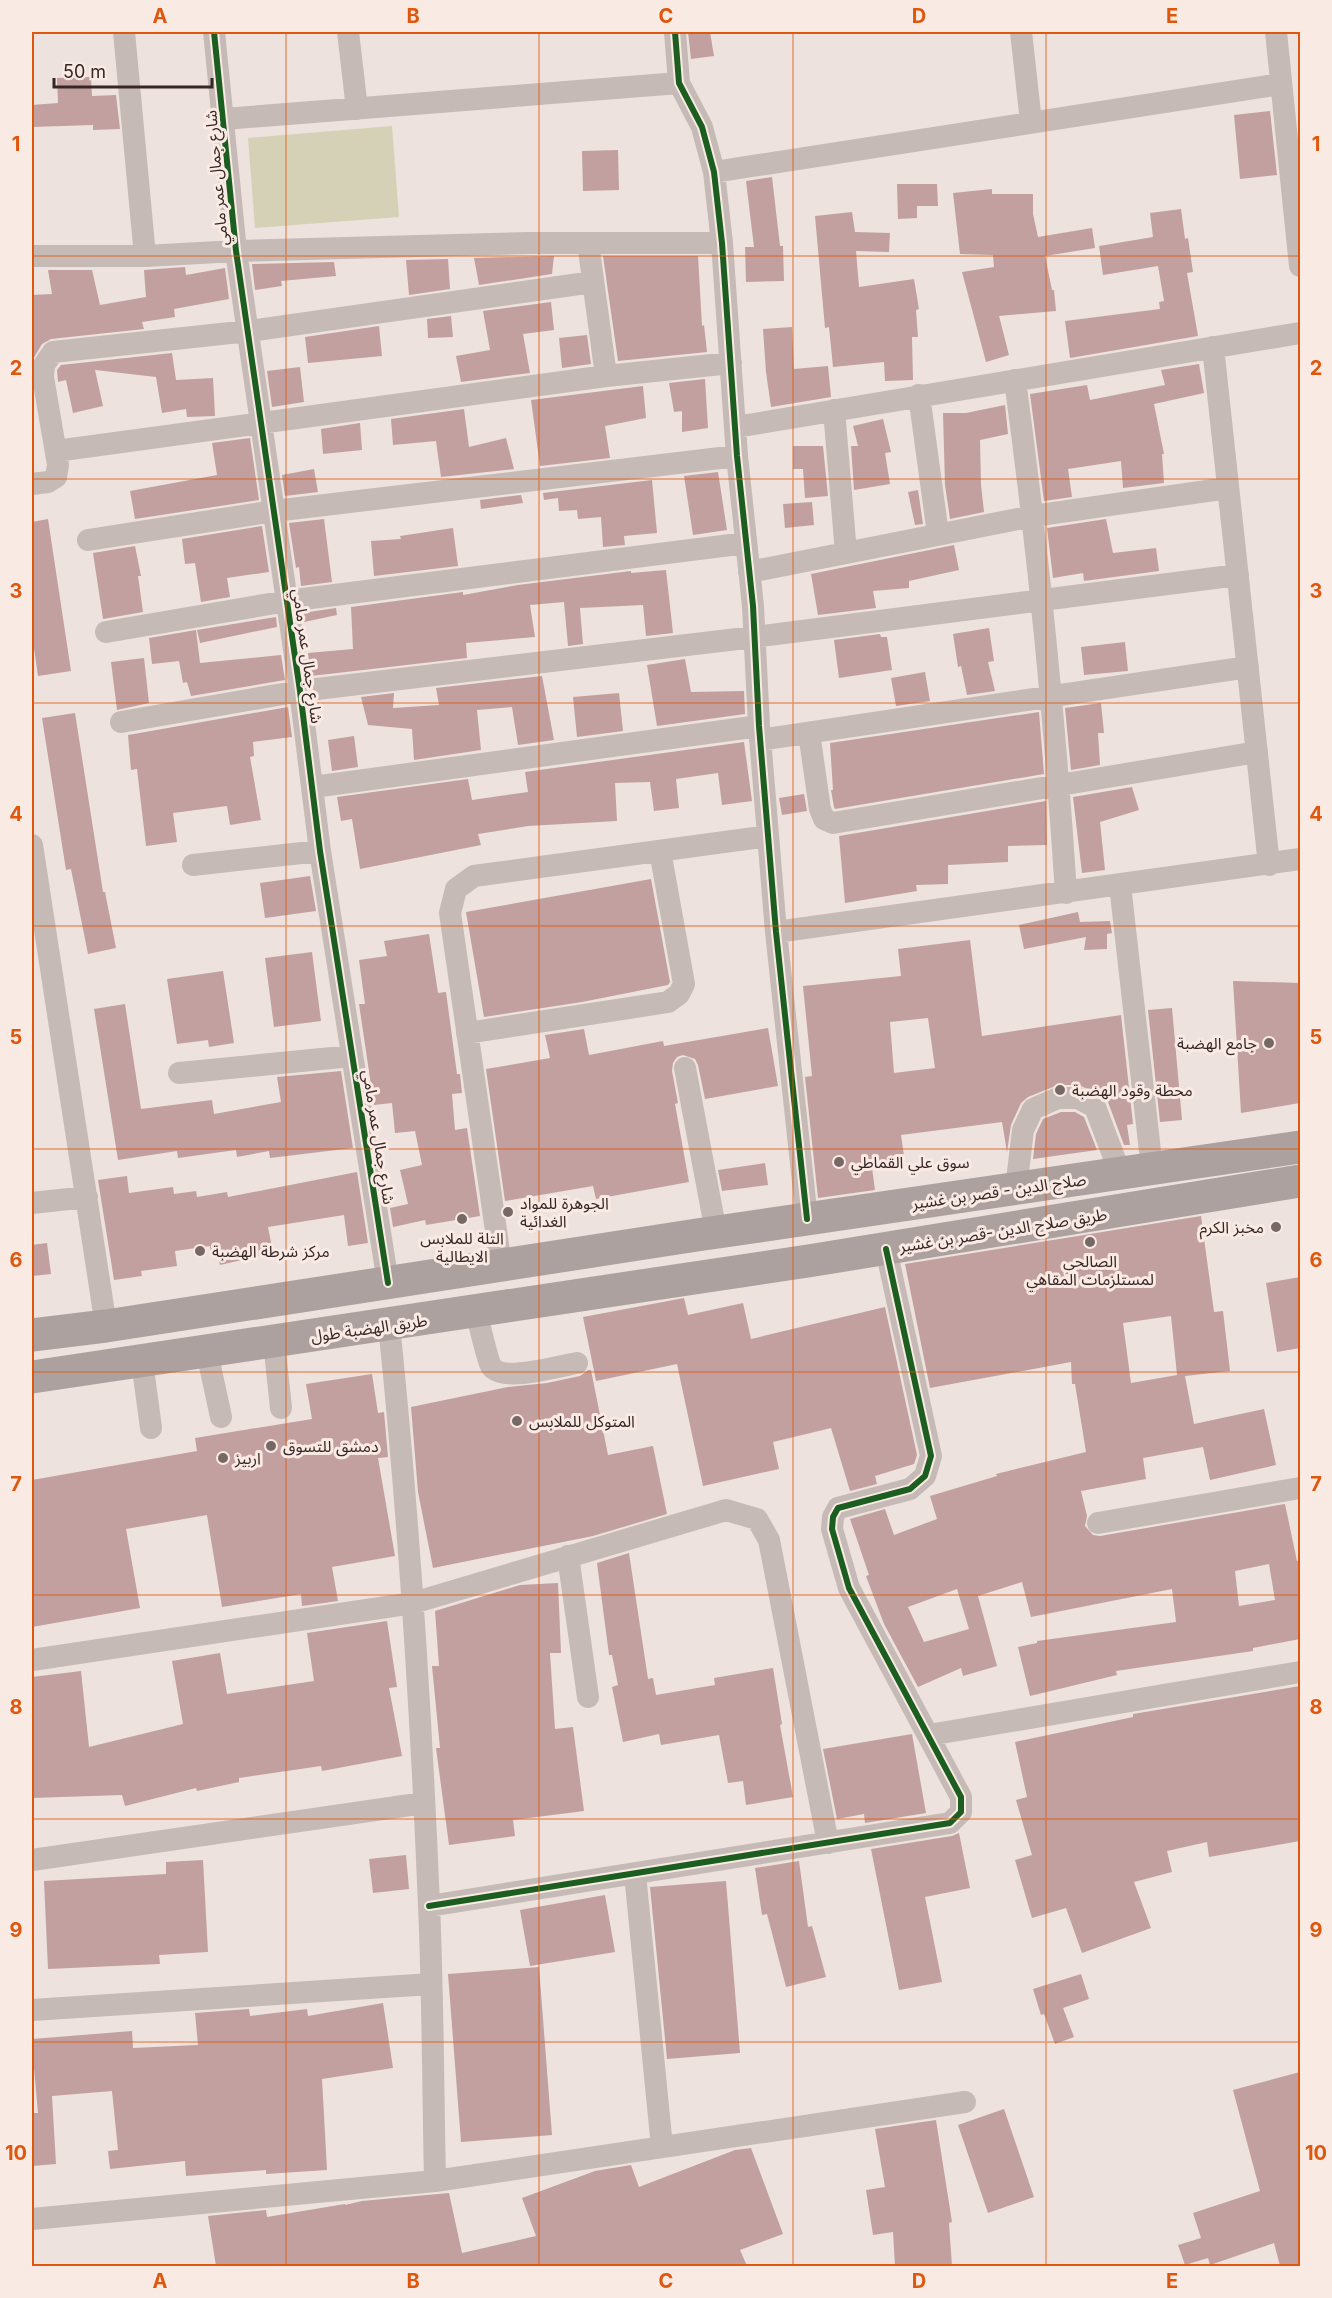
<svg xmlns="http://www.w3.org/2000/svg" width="1332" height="2298" font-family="Inter,'Noto Sans Arabic',sans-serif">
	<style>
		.green { fill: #d5d1b6 }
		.building { fill: #c2a09f; fill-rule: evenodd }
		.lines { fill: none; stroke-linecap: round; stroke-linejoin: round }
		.minor { stroke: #c6bab7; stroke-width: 22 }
		.highway { stroke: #aca19e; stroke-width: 33 }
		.cycleway-casing { stroke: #faeae4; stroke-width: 10 }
		.cycleway { stroke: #1b5e20; stroke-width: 6 }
		.grid { fill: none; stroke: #df560d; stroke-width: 1.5; stroke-opacity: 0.55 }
		.poi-dot { fill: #766865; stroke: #faeae4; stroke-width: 2 }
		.labels { text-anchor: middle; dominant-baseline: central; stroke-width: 6; stroke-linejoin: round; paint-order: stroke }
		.street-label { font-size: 16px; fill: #362625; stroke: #faeae4 }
		.poi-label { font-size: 16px; fill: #362625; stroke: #faeae4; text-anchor: start }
		.neatline { fill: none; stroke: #df560d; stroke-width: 2 }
		.grid-label { font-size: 20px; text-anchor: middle; font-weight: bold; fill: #df560d }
	</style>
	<rect width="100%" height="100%" fill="#ede2dd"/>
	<path class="green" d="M392 126 399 217 255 228 248 138Z"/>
	<path class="building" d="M688 32H710L714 56 691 59Z
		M91 77 92 96 116 95 120 129 93 130V125L32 127V105L58 103 57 78Z
		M1270 111 1277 175 1240 179 1234 115Z
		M618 150 619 190 583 191 582 151Z
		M772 177 780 246H783L784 281 746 282 745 247H754L746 181Z
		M897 184H937L938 206H917V218L898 219Z
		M992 189V194H1033V214L1038 237 1092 228 1095 248 1045 256 1052 290H1054L1056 311 999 316 1009 355 986 362 962 272 994 267 993 255 960 254 953 193Z
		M1181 209 1185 239 1188 238 1193 272 1187 273 1198 336 1070 358 1065 321 1160 309 1159 302 1164 301 1158 266 1103 275 1099 246 1153 237 1150 213Z
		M852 212 855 232 890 233 889 252 856 251 859 287 914 279 919 309 916 310 918 337H912L913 380 885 381 884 362 833 367 829 327 825 328 815 216Z
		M554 256 552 274 479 285 474 258Z
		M603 256H698L702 326 704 325 707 352 618 361Z
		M448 259 450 289 409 295 406 260Z
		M334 262 336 276 281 281 282 286 255 290 252 264Z
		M185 267 186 275 225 268 229 299 174 309 175 317 142 322 144 329 51 339 42 344 32 361V295L52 294 48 270H92L100 305 146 297 144 270Z
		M551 302 554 330 523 334 530 373 461 382 456 356 490 350 483 311Z
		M451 316 453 337 428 338 427 319Z
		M379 326 382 356 308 363 305 337Z
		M792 327 794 369 828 366 831 397 771 407 766 372 763 329Z
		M587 335 591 364 562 368 559 338Z
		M172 353 176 380 213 378 215 416 187 417 186 409 162 413 156 377 95 370 103 406 73 413 66 380 58 382 57 370 61 365Z
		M1199 364 1204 393 1154 404 1164 454H1162L1164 483 1123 488 1121 461 1068 469 1072 497 1044 501 1030 394 1087 385 1090 400 1165 385 1161 370Z
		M300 367 304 402 272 407 267 371Z
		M705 379 708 428 682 432V411L674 412 669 383Z
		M643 386 646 418 605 426 610 458 540 466 531 400Z
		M1005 405 1008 434 980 440 981 485 984 512 950 519 945 485 943 413H966Z
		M464 409 469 447 506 438 514 469 441 477 436 441 393 445 391 419Z
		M883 419 891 452 885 453 890 484 854 490 851 446H858L853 426Z
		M360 423 362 450 323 454 321 429Z
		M250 438 259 500 135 519 130 491 217 475 212 443Z
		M793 446H823L828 496 805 498 803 469H793Z
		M314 469 318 492 285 496 282 475Z
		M718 472 727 530 693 535 684 476Z
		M652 480 657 533 624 536 625 545 603 547 601 517 578 519 577 510 559 511 558 498 544 500 543 493Z
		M918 490 923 524 915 525 908 492Z
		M521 495 523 503 481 509 480 500Z
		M812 502 814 525 785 528 783 504Z
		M48 519 71 671 38 676 32 634V522Z
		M324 519 332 582 301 586 299 567 296 568 289 523Z
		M1106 519 1113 553 1156 548 1159 571 1084 581 1083 573 1053 578 1047 528Z
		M262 526 269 572 227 578 230 597 201 602 195 563 185 564 182 539Z
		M453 528 458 566 374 576 371 541 401 539 400 536Z
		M954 545 959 570 909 581V588L873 591 876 608 818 615 811 574Z
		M135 546 141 576H138L143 612 103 619 93 553Z
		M666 570 673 633 646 636 643 605 580 608 583 644 568 646 564 602 530 605 535 637 466 643 467 658 311 676 308 653 353 649 351 607 463 592V595L518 585 631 571V573Z
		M336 608 337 615 304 622 302 613Z
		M276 617 277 627 200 643 197 630Z
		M989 628 994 661 988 662 995 691 967 695 961 666 958 667 953 634Z
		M196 630 200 663 281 655 285 680 191 696 187 682 183 683 179 661 152 664 149 638Z
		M880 634 881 637H887L892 670 839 678 834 640Z
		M1125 642 1128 671 1084 675 1081 647Z
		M144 658 149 703 117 710 111 662Z
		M685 659 691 692 744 691 745 714 657 726 647 665Z
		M925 672 930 701 896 706 891 678Z
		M542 676 554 740 518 745 512 707 477 710 481 750 414 760 412 729 368 725 361 697 394 693 393 708 439 705 436 688Z
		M619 693 623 731 577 737 573 697Z
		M1101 703 1104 733H1098L1100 765 1071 770 1065 708Z
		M288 707 292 737 253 742 254 756 250 757 261 820 230 825 227 806 173 813 177 842 146 846 137 769 131 770 128 735Z
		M1039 712 1044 774 835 809 834 807 831 790H833L830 743Z
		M75 713 103 892H105L116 948 88 954 71 869 66 870 42 718Z
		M354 736 358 767 332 771 328 740Z
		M744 742 752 801 722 805 718 773 676 779 679 808 654 811 650 782 615 783 617 821 528 826 478 834 481 845 360 869 352 819 341 821 337 797 468 779 472 800 528 792 525 772Z
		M1132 787 1139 810 1100 822 1105 870 1082 873 1073 797Z
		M804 794 807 811 782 815 779 798Z
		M1046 801 1047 845 1008 846V862L948 865V884L916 885 917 891 845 903 839 836Z
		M310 876 316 911 265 918 260 883Z
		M651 879 670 982 668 985 582 1002 484 1017 466 912Z
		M1078 912 1080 922 1110 921 1112 933 1107 934V949L1084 950 1086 937 1024 949 1019 925Z
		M429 934 438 993 446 992 457 1074H460L462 1093 452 1094 455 1130 467 1128 480 1216 426 1225 425 1220 393 1227 390 1208 408 1204 400 1170 422 1165 415 1131 395 1133 392 1103 374 1105 359 1004H365L359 960 387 956 384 941Z
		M970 940 982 1036 1121 1015 1133 1124 1127 1125 1130 1145H1124L1108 1102 1102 1096 1079 1085H1058L1028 1097 1021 1103 1011 1125 1007 1152 1002 1122 901 1135 905 1163 872 1168 875 1190 818 1198 805 1077 812 1076 803 986 901 976 898 949ZM928 1018 935 1068 894 1073 890 1022Z
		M312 952 321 1021 274 1027 265 958Z
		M223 971 234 1043 209 1047 208 1040 177 1044 167 979Z
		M1233 981 1300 983V1103L1241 1113Z
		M125 1004 141 1109 212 1100 214 1114 281 1102 277 1077 341 1071 353 1148 270 1158 269 1151 237 1157 236 1150 178 1158 177 1151 118 1160 94 1009Z
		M1172 1008 1182 1120 1160 1122 1148 1010Z
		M768 1028 778 1086 705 1099 698 1065 695 1059 683 1055 677 1057 673 1063 672 1071 678 1103 675 1104 689 1182 596 1199 593 1186 505 1201 486 1069 550 1058 545 1035 584 1029 589 1055 663 1041 664 1046Z
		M1061 1112H1075L1084 1117 1097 1150 1033 1159 1036 1134 1043 1119Z
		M765 1163 768 1185 722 1191 718 1170Z
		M357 1172 368 1243 348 1246 344 1215 268 1227 273 1253 220 1265 217 1251 211 1253 210 1246 175 1251 177 1266 141 1271 142 1276 114 1280 98 1180 127 1176 129 1193 173 1187 174 1194 196 1191 197 1197 227 1192 228 1197Z
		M1201 1216 1214 1312 1223 1311 1230 1371 1185 1376 1194 1424 1264 1409 1276 1465 1210 1480 1203 1447 1143 1458 1146 1479 1081 1491 1087 1516 1085 1526 1093 1535 1100 1536 1285 1504 1297 1561 1300 1560V1639L1253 1648V1651L1116 1671 1117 1675 1030 1696 1018 1647 1037 1643V1641L1176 1622 1172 1589 1031 1617 1022 1582 978 1596 997 1666 963 1676 961 1668 918 1687 884 1624 866 1576 869 1575 850 1519 885 1509 894 1535 937 1519 930 1496 997 1476 996 1474 1086 1452 1075 1384H1072L1071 1362 930 1388 905 1264ZM1171 1316 1177 1375 1131 1383 1123 1323ZM1269 1564 1275 1600 1239 1606 1235 1571ZM957 1589 969 1629 924 1642 908 1607Z
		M47 1243 51 1274 32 1276V1245Z
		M1300 1277V1348L1277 1352 1266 1283Z
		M684 1298 688 1315 743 1303 751 1339 885 1307 917 1455 914 1464 875 1476 877 1484 850 1491 831 1428 773 1442 779 1469 703 1486 677 1364 596 1381 583 1317Z
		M588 1370H591L608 1455 653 1446 667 1514 593 1536 433 1568 418 1492 411 1407 508 1387 547 1383 580 1376Z
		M372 1374 378 1413 384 1412 388 1457 378 1458 395 1556 332 1567 338 1601 302 1606 301 1594 222 1607 207 1515 126 1529 140 1608 32 1627V1480L197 1451 195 1438 312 1419 306 1384Z
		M629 1553 648 1679 653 1678 656 1695 715 1685 714 1678 773 1668 782 1724 780 1725 793 1797 746 1805 743 1781 728 1783 719 1735 661 1745 659 1734 623 1742 612 1687 618 1685 612 1655H609L597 1563Z
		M558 1583 561 1653H550L555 1729 573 1727 584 1811 513 1820 515 1836 449 1845 436 1748H440L432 1666H439L435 1611 520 1585Z
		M387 1621 397 1687 389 1688 402 1756 322 1771 321 1766 239 1778V1782L197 1791 196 1788 125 1806 122 1795 32 1798V1677L81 1671 89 1747 183 1724 172 1661 220 1653 227 1694 314 1681 307 1633Z
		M1300 1686V1841L1209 1857 1207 1842 1167 1851 1172 1872 1134 1882 1151 1928 1082 1953 1066 1908 1032 1918 1015 1860 1032 1855 1016 1800 1027 1797 1015 1742 1133 1717V1714Z
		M912 1734 926 1813 865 1823 864 1814 837 1819 823 1749Z
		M959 1833 970 1888 925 1897 942 1982 899 1990 871 1849 952 1836Z
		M406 1855 409 1889 373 1893 369 1859Z
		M203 1860 208 1952 159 1955 160 1964 48 1969 44 1881 166 1874V1862Z
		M799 1861 808 1927 812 1926 826 1977 786 1987 767 1914 762 1915 755 1868Z
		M726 1881 740 2053 667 2059 650 1887Z
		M605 1895 615 1952 530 1966 520 1910Z
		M539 1967 552 2135 461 2142 448 1974Z
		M1081 1974 1089 1999 1063 2008 1074 2037 1055 2044 1044 2014 1041 2015 1033 1989Z
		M383 2003 393 2068 322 2079 327 2170 266 2174V2170L186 2176 185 2161 110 2169 108 2151 118 2150 112 2091 52 2096 56 2164 32 2166V2113H38L34 2068 32 2069V2039L132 2031 133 2048 198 2045 195 2013 249 2009 250 2016 307 2009 308 2016Z
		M1300 2072V2266H1280L1274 2243 1210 2265 1208 2258 1185 2265 1178 2245 1201 2238 1193 2213 1260 2191 1233 2090Z
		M1004 2109 1034 2197 988 2213 958 2125Z
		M936 2120 952 2222 949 2223 952 2266H895L893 2232 873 2235 866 2190 885 2187 875 2129Z
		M751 2148 783 2234 740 2250 747 2266H216L208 2216 266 2210 267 2217 345 2204V2205L362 2201 449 2193 462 2253 536 2236 522 2198 595 2171 631 2165 639 2187 735 2150Z"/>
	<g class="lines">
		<path class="minor" d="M124 32 145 256
			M214 32 236 251 300 691 320 851 388 1283
			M348 32 357 109
			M675 32 679 83 702 127 714 172 722 243 737 456 753 606 759 726 776 932 807 1219
			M1021 32 1031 122
			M1276 32 1300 266
			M224 119 679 83
			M714 172 1281 84
			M588 243 606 376
			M32 256H145L236 251 529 243H722
			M1213 347 1269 865
			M1015 380C1038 550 1055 721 1066 893
			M919 395 938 534
			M834 410 846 553
			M736 427 1300 333
			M56 451 606 376 731 363
			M32 484 48 482 56 477 58 465 43 377 44 365 53 352 249 331 593 282
			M88 540 274 511 737 456
			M749 572 1033 516 1228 488
			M106 632 287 601 746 543
			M121 722 300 691 754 637 1238 575
			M809 733 820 809 824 819 833 823 1257 752
			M760 740 1248 667
			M313 787 759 726
			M32 845 106 1326
			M193 865 320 851
			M1120 885 1152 1169
			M776 932 1300 859
			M467 1033 668 1002 679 994 684 984 660 851
			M685 1068 716 1232
			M179 1073 352 1056
			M1016 1188 1023 1130 1033 1109 1058 1098H1078L1095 1107 1120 1173
			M32 1203 87 1197
			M501 1265 450 913 456 889 474 876 768 836
			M476 1312C479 1322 487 1359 491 1366 502 1383 559 1366 577 1363
			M389 1325C409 1518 421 1711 429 1905 433 1997 433 2089 435 2181
			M274 1342 281 1408
			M207 1352 221 1417
			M142 1361 151 1428
			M1098 1523 1300 1488
			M568 1556 588 1697
			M32 1660 413 1603 726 1510 757 1519 769 1540 828 1843
			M929 1735 1300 1672
			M32 1860 424 1803
			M635 1874 662 2147
			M429 1906 950 1823 961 1812V1797L849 1588 832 1529 833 1517 838 1508 910 1489 925 1476 931 1456 886 1249
			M32 2010 431 1984
			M32 2219 435 2181 965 2102"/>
		<path class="highway" d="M32 1335 106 1326 697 1235 1300 1147
			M32 1377 808 1261 1300 1181"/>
		<defs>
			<path id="cycleway" d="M214 32 236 251 300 691 320 851 388 1283
				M675 32 679 83 702 127 714 172 722 243 737 456 753 606 759 726 776 932 807 1219
				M429 1906 950 1823 961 1812V1797L849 1588 832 1529 833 1517 838 1508 910 1489 925 1476 931 1456 886 1249"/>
		</defs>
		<use href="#cycleway" class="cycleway-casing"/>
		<use href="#cycleway" class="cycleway"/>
	</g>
	<path class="grid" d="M286 32V2266M539 32V2266M793 32V2266M1046 32V2266M32 256H1300M32 479H1300M32 703H1300M32 926H1300M32 1149H1300M32 1372H1300M32 1595H1300M32 1819H1300M32 2042H1300"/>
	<g class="poi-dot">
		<circle cx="1269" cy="1043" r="6"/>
		<circle cx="1060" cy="1090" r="6"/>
		<circle cx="839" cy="1162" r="6"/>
		<circle cx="508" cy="1212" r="6"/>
		<circle cx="462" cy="1219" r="6"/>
		<circle cx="1276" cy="1227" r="6"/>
		<circle cx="1090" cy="1242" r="6"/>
		<circle cx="200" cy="1251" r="6"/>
		<circle cx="517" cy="1421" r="6"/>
		<circle cx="271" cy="1446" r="6"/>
		<circle cx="223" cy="1458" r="6"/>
	</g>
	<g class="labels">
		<g class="street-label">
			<text transform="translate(216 178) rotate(-95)">شارع جمال عمر مامي</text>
			<text transform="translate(308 656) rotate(82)">شارع جمال عمر مامي</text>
			<text transform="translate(379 1137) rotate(81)">شارع جمال عمر مامي</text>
			<text transform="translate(999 1191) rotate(-8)">صلاح الدين - قصر بن غشير</text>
			<text transform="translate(1003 1230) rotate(-9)">طريق صلاح الدين -قصر بن غشير</text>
			<text transform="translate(369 1328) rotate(-8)">طريق الهضبة طول</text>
		</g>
		<g class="poi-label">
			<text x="1257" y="1043" text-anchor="end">جامع الهضبة</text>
			<text x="1072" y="1090">محطة وقود الهضبة</text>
			<text x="851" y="1162">سوق علي القماطي</text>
			<text x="520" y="1203">الجوهرة للمواد<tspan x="520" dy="18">الغدائية</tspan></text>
			<text x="1264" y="1227" text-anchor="end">مخبز الكرم</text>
			<text x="462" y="1238" text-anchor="middle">التلة للملابس<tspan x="462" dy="18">الايطالية</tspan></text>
			<text x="212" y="1251">مركز شرطة الهضبة</text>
			<text x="1090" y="1261" text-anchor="middle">الصالحي<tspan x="1090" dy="18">لمستلزمات المقاهي</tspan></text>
			<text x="529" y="1421">المتوكل للملابس</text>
			<text x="283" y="1446">دمشق للتسوق</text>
			<text x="235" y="1458">اربيز</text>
		</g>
	</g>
	<rect width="1332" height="2298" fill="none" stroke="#faeae4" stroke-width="66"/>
	<path d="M54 78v9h158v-9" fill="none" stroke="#362625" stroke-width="3"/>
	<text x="63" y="78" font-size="18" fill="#362625" stroke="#faeae4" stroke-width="4.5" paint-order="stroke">50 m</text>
	<rect x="33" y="33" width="1266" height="2232" class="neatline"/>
	<g class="grid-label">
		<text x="160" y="23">A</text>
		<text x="413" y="23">B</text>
		<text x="666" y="23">C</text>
		<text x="919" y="23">D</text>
		<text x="1172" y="23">E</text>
		<text x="16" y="151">1</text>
		<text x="1316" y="151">1</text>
		<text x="16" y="375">2</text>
		<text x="1316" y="375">2</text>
		<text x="16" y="598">3</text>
		<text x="1316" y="598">3</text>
		<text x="16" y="821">4</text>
		<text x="1316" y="821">4</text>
		<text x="16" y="1044">5</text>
		<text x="1316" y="1044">5</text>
		<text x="16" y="1267">6</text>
		<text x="1316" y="1267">6</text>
		<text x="16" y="1491">7</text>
		<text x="1316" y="1491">7</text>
		<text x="16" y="1714">8</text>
		<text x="1316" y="1714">8</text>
		<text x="16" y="1937">9</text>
		<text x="1316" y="1937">9</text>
		<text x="16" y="2160">10</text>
		<text x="1316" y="2160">10</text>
		<text x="160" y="2288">A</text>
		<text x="413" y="2288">B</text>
		<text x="666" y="2288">C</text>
		<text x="919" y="2288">D</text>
		<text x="1172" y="2288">E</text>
	</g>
</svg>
